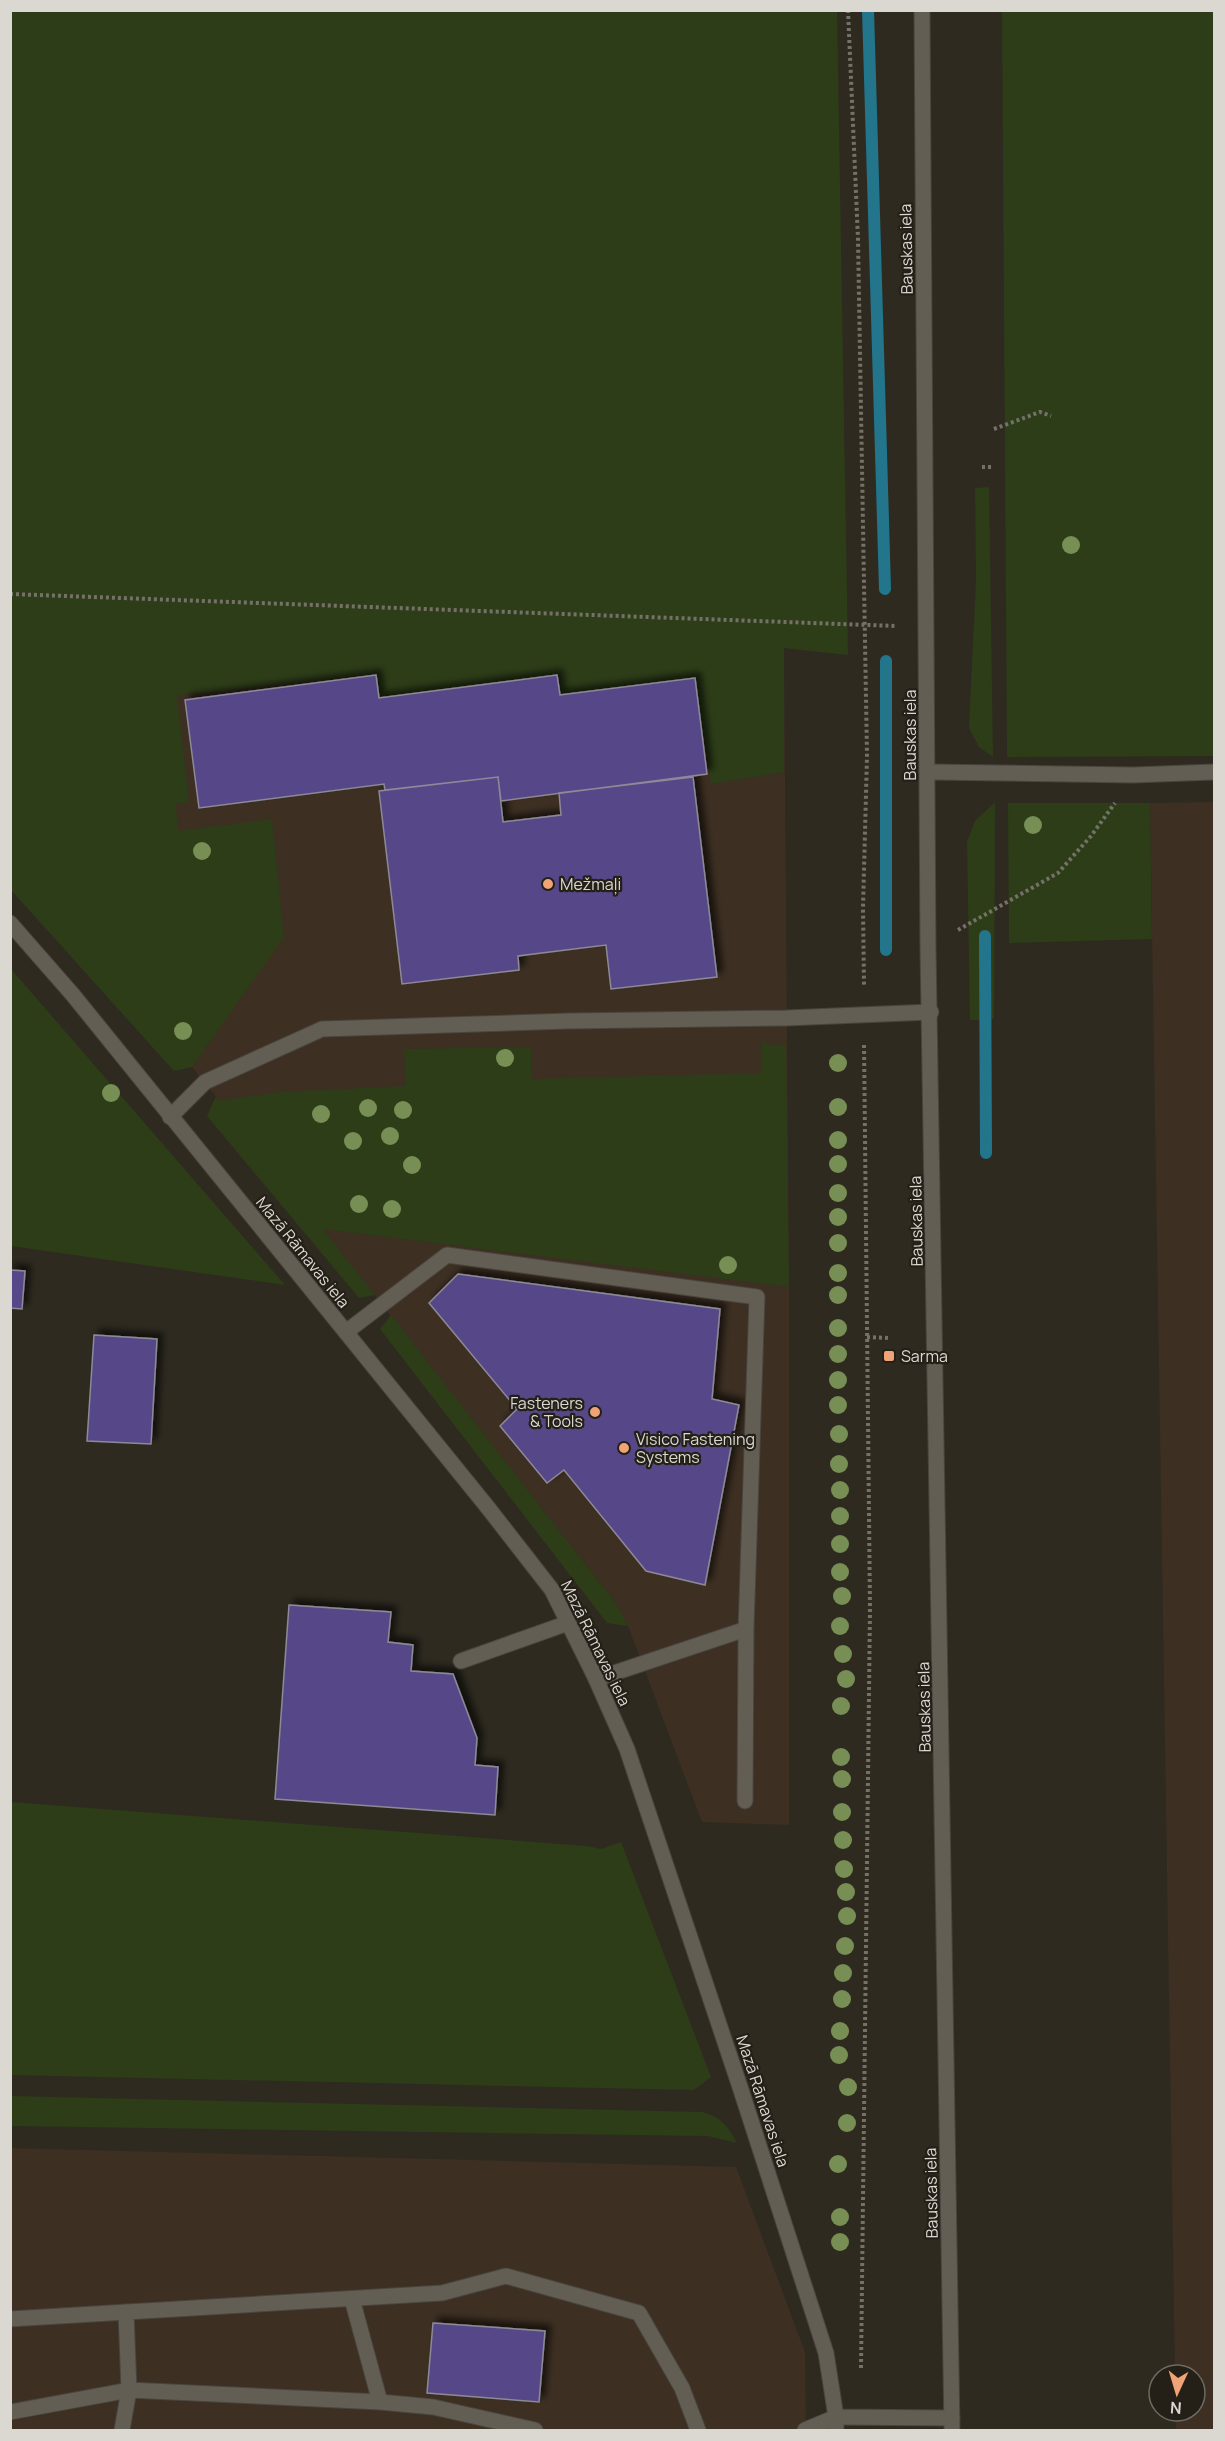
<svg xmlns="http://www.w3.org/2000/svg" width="1225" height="2441" font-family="Manrope,sans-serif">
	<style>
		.industrial { fill: #3d2f22 }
		.green { fill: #2d3d18 }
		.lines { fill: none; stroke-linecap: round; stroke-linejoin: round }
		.stream { stroke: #23758c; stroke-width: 12 }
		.building { fill: #574788; stroke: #8c8a96; stroke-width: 1.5; filter: url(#shadow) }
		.lane-casing { stroke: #49453e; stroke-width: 17 }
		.street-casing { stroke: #49453e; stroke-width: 17 }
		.secondary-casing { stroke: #49453e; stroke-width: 17 }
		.path { stroke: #747168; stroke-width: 4; stroke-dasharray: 3 3; stroke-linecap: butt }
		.lane { stroke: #625e53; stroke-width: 15 }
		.street { stroke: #625e53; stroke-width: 15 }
		.secondary { stroke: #625e53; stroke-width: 15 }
		.tree { fill: #778e54 }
		.poi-dot { fill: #efa377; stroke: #242017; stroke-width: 2 }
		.labels { text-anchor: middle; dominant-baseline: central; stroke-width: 4.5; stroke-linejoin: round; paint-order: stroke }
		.street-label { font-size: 16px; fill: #dbd8d2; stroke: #242017 }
		.poi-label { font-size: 16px; fill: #dbd8d2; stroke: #242017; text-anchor: start }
	</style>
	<defs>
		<filter id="shadow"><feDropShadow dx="5.5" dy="-5.5" stdDeviation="3" flood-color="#0009"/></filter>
	</defs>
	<rect width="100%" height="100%" fill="#2e2a20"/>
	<path class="industrial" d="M10 630 784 648 789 1287V1825L702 1822 628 1626 618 1606 322 1228 192 1067 11 866Z
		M1214 802V2430H1176V2411H1195V2375H1175L1150 803Z
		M11 2148 736 2167 805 2352 806 2430H11Z"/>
	<path class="green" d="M10 11H837L848 655 784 648V772L711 784 695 678 560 695 557 675 379 698 376 675 177 695 189 802 176 804 178 831 272 819 284 937 192 1067 174 1071 11 890Z
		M1002 11H1214V756L1007 757Z
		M989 487 993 757 979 747 969 728 976 579 975 488Z
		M995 802 994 1019 970 1020 967 842 975 821Z
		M1008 803H1150L1152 939 1009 943Z
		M10 969H11L285 1285 11 1246Z
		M762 1042 774 1045 786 1044 789 1287 323 1229 375 1295 359 1298 207 1116 216 1096 220 1101 279 1092 406 1086 404 1049 531 1047 532 1079 762 1073Z
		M391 1315 618 1606 628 1626 607 1623 380 1329Z
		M11 1802 587 1846 601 1849 621 1842 711 2077 694 2090 11 2075Z
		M11 2096 702 2112C721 2117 728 2126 737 2143L708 2136 11 2126Z"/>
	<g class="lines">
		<path class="stream" d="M868 10 885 589
			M985 936 986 1153
			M886 950V661"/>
	</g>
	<path class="building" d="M376 675 379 698 557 675 560 695 695 678 707 774 501 801 498 777 385 790 384 784 199 808 185 700Z
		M498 777 503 822 561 815 559 793 693 777 717 977 611 989 606 945 518 956 519 970 402 984 379 791Z
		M10 1270 25 1271 22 1309 10 1308Z
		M458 1274 720 1309 712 1399 739 1405 705 1585 646 1571 564 1470 547 1483 500 1426 517 1409 429 1303Z
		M94 1335 157 1339 151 1444 87 1441Z
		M289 1605 391 1612 388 1642 413 1645 411 1671 453 1674 477 1738 475 1765 498 1767 495 1815 275 1799Z
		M433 2323 545 2331 539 2402 427 2393Z"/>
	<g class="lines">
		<defs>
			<path id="lane" d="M170 1117 205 1082 322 1029 568 1021 786 1018 931 1012
				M346 1332 447 1255 757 1297 746 1629 596 1679
				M461 1661 568 1623
				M745 1801 746 1629
				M352 2299 380 2402
				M10 2319 442 2293 506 2276 639 2313 682 2388 698 2430
				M10 2412 129 2390 380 2402 433 2407 535 2430
				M122 2430 129 2390 126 2312
				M805 2430 836 2417V2430"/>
			<path id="street" d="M928 772 1133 775 1214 772
				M10 923 73 995 489 1509 552 1590 596 1679 627 1749 740 2087 826 2353 836 2417 952 2418"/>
			<path id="secondary" d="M922 10 928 948 952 2430"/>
		</defs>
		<use href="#lane" class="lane-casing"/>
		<use href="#street" class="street-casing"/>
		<use href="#secondary" class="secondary-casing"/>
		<path class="path" d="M848 10 858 239 867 756 863 908 864 985
			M994 429 1040 412 1051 416
			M982 467H994
			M10 594 896 626
			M958 930 1058 873 1091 836 1115 803
			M867 1337 889 1338
			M861 2368 870 1608 864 1044"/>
		<use href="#lane" class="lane"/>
		<use href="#street" class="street"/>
		<use href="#secondary" class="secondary"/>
	</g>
	<g class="tree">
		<circle cx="1071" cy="545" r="9"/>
		<circle cx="1033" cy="825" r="9"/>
		<circle cx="202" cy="851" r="9"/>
		<circle cx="183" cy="1031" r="9"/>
		<circle cx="505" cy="1058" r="9"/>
		<circle cx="838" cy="1063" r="9"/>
		<circle cx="111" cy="1093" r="9"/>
		<circle cx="838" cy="1107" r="9"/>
		<circle cx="368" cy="1108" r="9"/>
		<circle cx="403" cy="1110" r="9"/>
		<circle cx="321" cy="1114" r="9"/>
		<circle cx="390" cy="1136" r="9"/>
		<circle cx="838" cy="1140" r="9"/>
		<circle cx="353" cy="1141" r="9"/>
		<circle cx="838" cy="1164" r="9"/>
		<circle cx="412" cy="1165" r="9"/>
		<circle cx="838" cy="1193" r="9"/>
		<circle cx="359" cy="1204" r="9"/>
		<circle cx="392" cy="1209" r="9"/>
		<circle cx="838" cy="1217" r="9"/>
		<circle cx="838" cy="1243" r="9"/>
		<circle cx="728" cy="1265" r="9"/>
		<circle cx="838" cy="1273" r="9"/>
		<circle cx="838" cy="1295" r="9"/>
		<circle cx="838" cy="1328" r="9"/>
		<circle cx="838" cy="1354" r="9"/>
		<circle cx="838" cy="1380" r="9"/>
		<circle cx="838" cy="1405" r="9"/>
		<circle cx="839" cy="1434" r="9"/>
		<circle cx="839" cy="1464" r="9"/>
		<circle cx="840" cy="1490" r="9"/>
		<circle cx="840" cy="1516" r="9"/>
		<circle cx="840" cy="1544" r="9"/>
		<circle cx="840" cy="1572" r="9"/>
		<circle cx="842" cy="1596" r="9"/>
		<circle cx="840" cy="1626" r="9"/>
		<circle cx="843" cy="1654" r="9"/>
		<circle cx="846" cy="1679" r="9"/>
		<circle cx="841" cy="1706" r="9"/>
		<circle cx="841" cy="1757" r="9"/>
		<circle cx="842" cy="1779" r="9"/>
		<circle cx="842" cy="1812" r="9"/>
		<circle cx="843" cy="1840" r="9"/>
		<circle cx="844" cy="1869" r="9"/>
		<circle cx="846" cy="1892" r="9"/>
		<circle cx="847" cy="1916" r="9"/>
		<circle cx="845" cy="1946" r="9"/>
		<circle cx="843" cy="1973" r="9"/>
		<circle cx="842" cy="1999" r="9"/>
		<circle cx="840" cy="2031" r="9"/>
		<circle cx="839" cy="2055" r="9"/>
		<circle cx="848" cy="2087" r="9"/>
		<circle cx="847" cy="2123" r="9"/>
		<circle cx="838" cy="2164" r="9"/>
		<circle cx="840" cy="2217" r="9"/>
		<circle cx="840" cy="2242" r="9"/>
	</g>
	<g class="poi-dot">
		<circle cx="548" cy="884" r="6"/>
		<rect x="883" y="1350" width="12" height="12" rx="3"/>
		<circle cx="595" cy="1412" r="6"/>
		<circle cx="624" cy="1448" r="6"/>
	</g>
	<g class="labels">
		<g class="street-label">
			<text transform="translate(906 249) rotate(-91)">Bauskas iela</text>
			<text transform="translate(910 735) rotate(-90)">Bauskas iela</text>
			<text transform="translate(916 1221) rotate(-91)">Bauskas iela</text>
			<text transform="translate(303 1252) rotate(51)">Mazā Rāmavas iela</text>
			<text transform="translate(596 1643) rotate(64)">Mazā Rāmavas iela</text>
			<text transform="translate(924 1707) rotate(-91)">Bauskas iela</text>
			<text transform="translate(763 2101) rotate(72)">Mazā Rāmavas iela</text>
			<text transform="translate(931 2193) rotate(-91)">Bauskas iela</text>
		</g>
		<g class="poi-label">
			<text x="560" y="884">Mežmaļi</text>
			<text x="901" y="1356">Sarma</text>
			<text x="583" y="1403" text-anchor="end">Fasteners<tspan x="583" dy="18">&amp; Tools</tspan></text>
			<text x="636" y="1439">Visico Fastening<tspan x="636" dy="18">Systems</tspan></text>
		</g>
	</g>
	<rect width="1225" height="2441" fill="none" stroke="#dbd8d2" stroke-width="24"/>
	<g transform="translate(1177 2393) rotate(184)"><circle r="28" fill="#242017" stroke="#6d6a62" stroke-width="1.5"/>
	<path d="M0-4.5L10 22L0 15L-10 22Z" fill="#efa377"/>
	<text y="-9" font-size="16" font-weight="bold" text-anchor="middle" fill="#dbd8d2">N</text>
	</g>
</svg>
